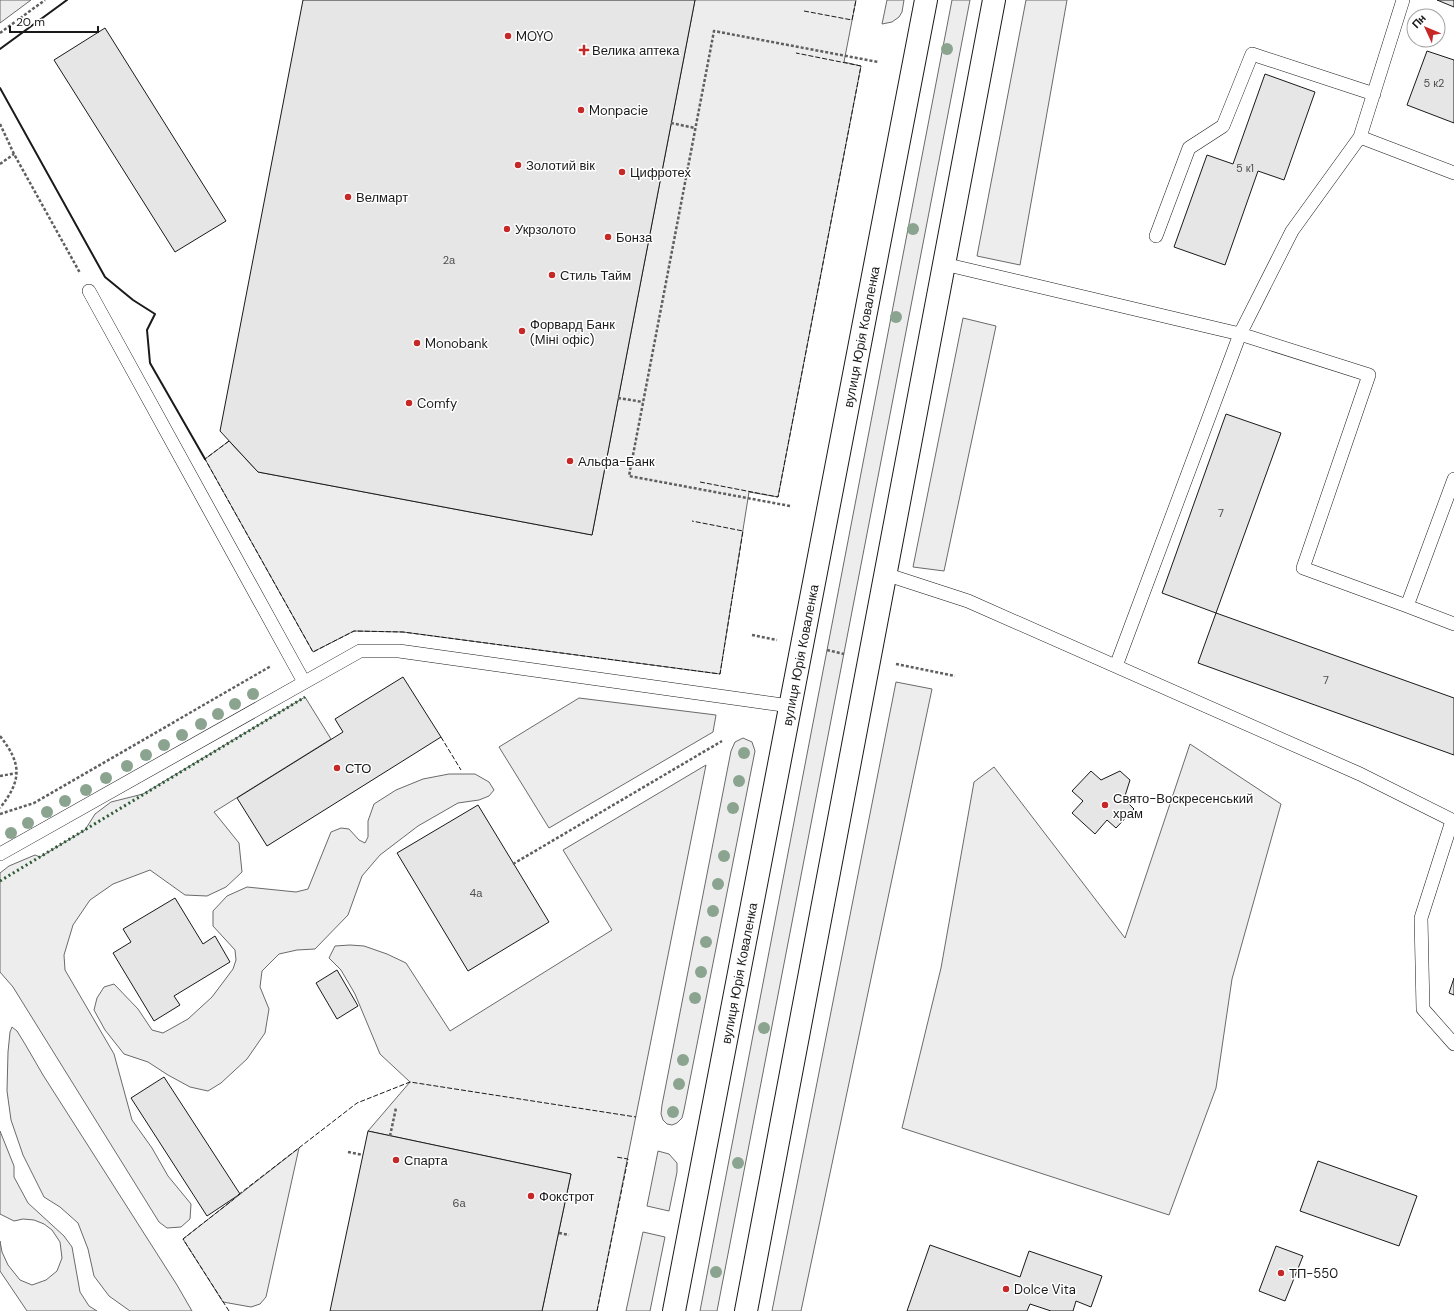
<svg xmlns="http://www.w3.org/2000/svg" width="1454" height="1311" font-family="'DM Sans',sans-serif">
	<style>
		.built { fill: #ededed; stroke: #6a6a6a }
		.building { fill: #e6e6e6; stroke: #1a1a1a }
		.lines { fill: none; stroke-linecap: round; stroke-linejoin: round }
		.service-casing { stroke: #1a1a1a; stroke-width: 14 }
		.secondary-casing { stroke: #1a1a1a; stroke-width: 24 }
		.path { stroke: #5f5f5f; stroke-width: 2.5; stroke-dasharray: 3 2; stroke-linecap: butt }
		.service { stroke: #fff; stroke-width: 13 }
		.secondary { stroke: #fff; stroke-width: 22 }
		.hedge { stroke: #2b5a34; stroke-width: 3; stroke-dasharray: 2 3; stroke-linecap: butt }
		.fence { stroke: #1a1a1a; stroke-width: 1; stroke-dasharray: 5 2; stroke-linecap: butt }
		.wall { stroke: #1a1a1a; stroke-width: 2 }
		.tree { fill: #8aa48f }
		.poi-dot { fill: #c62828; stroke: #fff; stroke-width: 1.5 }
		.labels { text-anchor: middle; dominant-baseline: central; stroke-width: 3; stroke-linejoin: round; paint-order: stroke }
		.number-label { font-size: 11px; fill: #4d4d4d }
		.poi-label { font-size: 13px; fill: #1a1a1a; stroke: #fff; text-anchor: start }
		.street-label { font-size: 13px; fill: #1a1a1a; stroke: #fff }
	</style>
	<rect width="100%" height="100%" fill="#fff"/>
	<path class="built" d="M0 0H31L0 23Z
		M695 0H856L844 62 861 66 778 497 749 492 720 674 403 632 354 631 313 652 205 459 229 441 258 472 592 535Z
		M887 0H904L902 12 899 17 892 22 882 24Z
		M952 0H970L717 1311H700Z
		M1026 0H1067L1020 265 977 256Z
		M963 318 996 326 944 571 913 567Z
		M896 682 932 689 801 1311H772Z
		M305 697 331 739 214 812 239 843 242 872 226 887 207 896 185 895 150 870 113 884 90 900 73 925 64 955 65 970 114 1054 132 1120 152 1148 168 1176 191 1204 190 1219 181 1227 167 1228 159 1222 13 987 0 972V873L9 866 35 855 40 857 85 830 95 814 111 802 143 794Z
		M579 698 716 715 713 732 549 828 499 747Z
		M743 738 752 742 755 751 684 1110 682 1118 677 1123 672 1125 667 1124 663 1120 661 1114 662 1105 731 751 735 742Z
		M1190 744 1281 804 1232 979 1216 1088 1169 1215 902 1128 941 968 974 782 994 767 1125 938Z
		M706 765 597 1311H542L571 1174 368 1131 410 1082 380 1054 355 994 341 970 329 958 335 946 350 945 364 946 387 954 406 963 450 1031 612 930 563 850Z
		M449 774H475L489 782 494 790 489 796 479 800 458 803 418 826 380 855 362 876 348 915 315 949 297 950 279 954 262 971 260 987 269 1009 265 1033 247 1059 221 1083 208 1091 190 1087 168 1075 148 1062 124 1054 105 1030 94 1010 97 998 104 987 114 984 138 1009 152 1030 163 1033 188 1019 212 997 233 969 236 960 235 950 213 926V911L227 896 247 887 296 892 308 889 331 832 341 828 349 829 359 840 365 843 368 837V821L374 804 396 790 423 779Z
		M12 1027 17 1031 25 1044 43 1075 177 1285 192 1311H130L109 1296 94 1276 88 1249 78 1223 60 1207 44 1197 23 1155 11 1120 7 1091 8 1052 10 1032Z
		M0 1131 14 1166V1177L28 1203 64 1236 72 1247 80 1292 89 1306 97 1311H27L0 1271V1241L2 1252 8 1265 20 1280 32 1285 46 1280 57 1271 62 1258 60 1242 52 1230 44 1224 34 1220 23 1219 14 1221 0 1214Z
		M299 1148 266 1297 260 1304 251 1307 223 1302 183 1239Z
		M658 1151 669 1154 677 1163V1172L669 1211 647 1206Z
		M643 1232 665 1237 650 1311H626Z"/>
	<path class="building" d="M303 0H695L592 535 258 472 220 431Z
		M1437 0H1454V7Z
		M105 28 226 221 175 252 54 60Z
		M1427 51 1454 60V123L1407 105Z
		M1265 74 1315 92 1284 180 1258 171 1225 265 1174 247 1207 155 1233 164Z
		M1226 414 1281 433 1216 613 1162 593Z
		M1216 613 1454 698V755L1198 663Z
		M403 677 441 737 267 846 237 798 343 732 335 719Z
		M1091 771 1101 780 1120 771 1130 780 1124 799 1134 809 1116 828 1107 820 1095 834 1072 813 1083 801 1072 791Z
		M478 805 549 922 468 971 397 853Z
		M175 898 203 944 215 936 230 962 174 996 180 1005 154 1021 113 953 131 942 123 929Z
		M337 970 358 1006 337 1019 316 983Z
		M1454 978V995L1449 993Z
		M164 1077 240 1194 207 1216 131 1098Z
		M368 1131 571 1174 542 1311H330Z
		M1318 1161 1417 1196 1399 1246 1300 1211Z
		M930 1245 1020 1277 1029 1251 1102 1276 1091 1307 1076 1301 1073 1311H1051L1030 1304 1027 1311H907Z
		M1276 1246 1303 1256 1285 1301 1259 1291Z"/>
	<g class="lines">
		<defs>
			<path id="service" d="M1360 137 1454 173
				M1156 236 1189 148 1223 126 1252 54 1374 94
				M944 264 1240 334 1292 231 1360 137 1403 0
				M89 291 304 682
				M885 574 968 601 1360 774 1454 821
				M1407 606 1454 624
				M1116 666 1240 334 1369 375 1303 568 1407 606 1454 479
				M1452 821 1421 918 1423 1009 1454 1044
				M0 854 360 651H399L790 706"/>
			<g id="secondary">
				<path id="s1" d="M674 1311 926 0"/>
				<path d="M746 1311 994 0"/>
			</g>
		</defs>
		<use href="#service" class="service-casing"/>
		<use href="#secondary" class="secondary-casing"/>
		<path class="path" d="M0 33 45 0
			M671 123 695 128
			M0 124 14 154 80 273
			M0 164 14 154
			M618 398 643 402
			M790 506 629 476 714 31 878 62
			M752 635 777 640
			M827 650 844 654
			M896 664 955 676
			M0 736C22 764 22 780 0 808
			M0 776 17 773
			M0 814 34 803 271 666
			M513 864 722 741
			M390 1136 396 1108
			M348 1152 363 1155
			M559 1233 569 1235"/>
		<use href="#service" class="service"/>
		<use href="#secondary" class="secondary"/>
		<path class="hedge" d="M0 881 305 697"/>
		<path class="fence" d="M804 11 852 20 856 0
			M229 441 205 459 313 652 354 631 403 632 720 674 743 531 692 521
			M700 482 778 497 861 66 796 53
			M441 737 461 770
			M238 1195 357 1103 410 1082 636 1117
			M229 1311 183 1239 234 1199
			M597 1311 628 1159 616 1157"/>
		<path class="wall" d="M0 49 67 0
			M0 88 105 277 133 300 155 314 147 330 150 363 205 459"/>
	</g>
	<g class="tree">
		<circle cx="947" cy="49" r="6"/>
		<circle cx="913" cy="229" r="6"/>
		<circle cx="896" cy="317" r="6"/>
		<circle cx="253" cy="694" r="6"/>
		<circle cx="235" cy="704" r="6"/>
		<circle cx="218" cy="714" r="6"/>
		<circle cx="201" cy="724" r="6"/>
		<circle cx="182" cy="735" r="6"/>
		<circle cx="164" cy="745" r="6"/>
		<circle cx="744" cy="753" r="6"/>
		<circle cx="146" cy="755" r="6"/>
		<circle cx="127" cy="766" r="6"/>
		<circle cx="106" cy="778" r="6"/>
		<circle cx="739" cy="781" r="6"/>
		<circle cx="86" cy="790" r="6"/>
		<circle cx="65" cy="801" r="6"/>
		<circle cx="733" cy="808" r="6"/>
		<circle cx="47" cy="812" r="6"/>
		<circle cx="28" cy="823" r="6"/>
		<circle cx="11" cy="833" r="6"/>
		<circle cx="724" cy="856" r="6"/>
		<circle cx="718" cy="884" r="6"/>
		<circle cx="713" cy="911" r="6"/>
		<circle cx="706" cy="942" r="6"/>
		<circle cx="701" cy="972" r="6"/>
		<circle cx="695" cy="998" r="6"/>
		<circle cx="764" cy="1028" r="6"/>
		<circle cx="683" cy="1060" r="6"/>
		<circle cx="679" cy="1084" r="6"/>
		<circle cx="673" cy="1112" r="6"/>
		<circle cx="738" cy="1163" r="6"/>
		<circle cx="716" cy="1272" r="6"/>
	</g>
	<g class="poi-dot">
		<circle cx="508" cy="36" r="4"/>
		<path d="M582 44h4v4h4v4h-4v4h-4v-4h-4v-4h4z"/>
		<circle cx="581" cy="110" r="4"/>
		<circle cx="518" cy="165" r="4"/>
		<circle cx="622" cy="172" r="4"/>
		<circle cx="348" cy="197" r="4"/>
		<circle cx="507" cy="229" r="4"/>
		<circle cx="608" cy="237" r="4"/>
		<circle cx="552" cy="275" r="4"/>
		<circle cx="522" cy="331" r="4"/>
		<circle cx="417" cy="343" r="4"/>
		<circle cx="409" cy="403" r="4"/>
		<circle cx="570" cy="461" r="4"/>
		<circle cx="337" cy="768" r="4"/>
		<circle cx="1105" cy="805" r="4"/>
		<circle cx="396" cy="1160" r="4"/>
		<circle cx="531" cy="1196" r="4"/>
		<circle cx="1281" cy="1273" r="4"/>
		<circle cx="1006" cy="1289" r="4"/>
	</g>
	<g class="labels">
		<g class="number-label">
			<text x="1434" y="83">5 к2</text>
			<text x="1245" y="168">5 к1</text>
			<text x="449" y="260">2а</text>
			<text x="1221" y="513">7</text>
			<text x="1326" y="680">7</text>
			<text x="476" y="893">4а</text>
			<text x="459" y="1203">6а</text>
		</g>
		<g class="poi-label">
			<text x="516" y="36">MOYO</text>
			<text x="592" y="50">Велика аптека</text>
			<text x="589" y="110">Monpacie</text>
			<text x="526" y="165">Золотий вік</text>
			<text x="630" y="172">Цифротех</text>
			<text x="356" y="197">Велмарт</text>
			<text x="515" y="229">Укрзолото</text>
			<text x="616" y="237">Бонза</text>
			<text x="560" y="275">Стиль Тайм</text>
			<text x="530" y="324">Форвард Банк<tspan x="530" dy="15">(Міні офіс)</tspan></text>
			<text x="425" y="343">Monobank</text>
			<text x="417" y="403">Comfy</text>
			<text x="578" y="461">Альфа-Банк</text>
			<text x="345" y="768">СТО</text>
			<text x="1113" y="798">Свято-Воскресенський<tspan x="1113" dy="15">храм</tspan></text>
			<text x="404" y="1160">Спарта</text>
			<text x="539" y="1196">Фокстрот</text>
			<text x="1289" y="1273">ТП-550</text>
			<text x="1014" y="1289">Dolce Vita</text>
		</g>
		<g class="street-label">
			<text stroke="none"><textPath href="#s1" startOffset="992">вулиця Юрія Коваленка</textPath></text>
			<text stroke="none"><textPath href="#s1" startOffset="668">вулиця Юрія Коваленка</textPath></text>
			<text stroke="none"><textPath href="#s1" startOffset="344">вулиця Юрія Коваленка</textPath></text>
		</g>
	</g>
	<g transform="translate(1426 28) rotate(314)"><circle r="19" fill="#ffffff" stroke="#a3a3a3"/>
	<path d="M0-3L7 15L0 10L-7 15Z" fill="#c62828"/>
	<text y="-6" font-size="11" font-weight="bold" text-anchor="middle" fill="#1a1a1a">Пн</text>
	</g>
	<path d="M10 26v6h88v-6" fill="none" stroke="#1a1a1a" stroke-width="2"/>
	<text x="16" y="26" font-size="12" fill="#1a1a1a" stroke="#ffffff" stroke-width="3" paint-order="stroke">20 m</text>
</svg>
